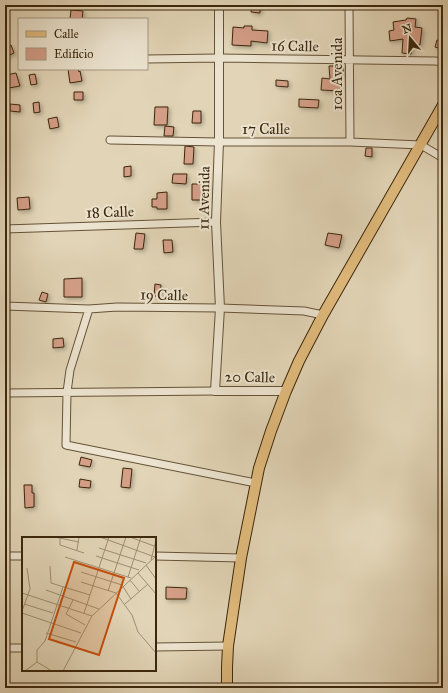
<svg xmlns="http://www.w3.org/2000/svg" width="448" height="693" font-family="'IM FELL Great Primer',serif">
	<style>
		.building { fill: #d49e87; stroke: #3b270c; filter: url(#shadow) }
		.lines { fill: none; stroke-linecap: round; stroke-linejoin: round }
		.minor-casing { stroke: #655237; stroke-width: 9 }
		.tertiary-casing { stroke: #655237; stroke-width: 10 }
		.primary-casing { stroke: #3b270c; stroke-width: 12 }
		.minor { stroke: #ece4d0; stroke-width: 7 }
		.tertiary { stroke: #ece4d0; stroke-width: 8 }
		.primary { stroke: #e1ba7c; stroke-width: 10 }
		.labels { text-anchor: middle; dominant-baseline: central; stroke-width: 4; stroke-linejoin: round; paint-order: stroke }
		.street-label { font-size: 15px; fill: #3b270c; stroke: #ece4d0 }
		.inset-road { fill: none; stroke: #9f8f73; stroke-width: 1 }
		.view { fill: #c54f0c; fill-opacity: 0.15; stroke: #c54f0c; stroke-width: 2 }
		.inset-edge { fill: none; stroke: #3b270c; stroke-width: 2 }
	</style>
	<defs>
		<filter id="shadow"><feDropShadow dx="2" dy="2" stdDeviation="2" flood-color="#0004"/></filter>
	</defs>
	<rect width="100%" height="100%" fill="#e2d5b7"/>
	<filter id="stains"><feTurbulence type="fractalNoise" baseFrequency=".005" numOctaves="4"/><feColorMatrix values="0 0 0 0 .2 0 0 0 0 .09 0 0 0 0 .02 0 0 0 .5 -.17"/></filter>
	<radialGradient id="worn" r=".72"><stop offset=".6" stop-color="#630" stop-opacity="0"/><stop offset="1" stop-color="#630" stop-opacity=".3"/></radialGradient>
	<path class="building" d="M252 5H260V13L251 12Z
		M71 10 83 11 82 19H70Z
		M407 18 416 19 415 27 422 28 420 45 412 44 411 54 402 53 403 39 390 41 389 31 394 30 393 22 406 20Z
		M244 26H252V30L268 31 267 43 251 41V46L232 45 233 27 244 28Z
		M437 40 443 41 442 49 435 47Z
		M11 45 14 53 5 57V48Z
		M329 66H343V75L341 76 340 91 321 90 322 78 330 79Z
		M68 69H78L79 72 80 71 82 81 70 83Z
		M16 73 20 86 9 88 6 75Z
		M35 74 37 84 31 85 29 75Z
		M276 80 288 81V87L276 86Z
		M74 92H83V100H74Z
		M299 99 319 100 318 108 299 107Z
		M39 102 40 112 34 113 33 103Z
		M10 104 20 105V112L10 111Z
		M155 107H168L167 125H154Z
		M193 111H201V123H192Z
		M57 117 59 127 50 129 48 119Z
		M165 126 174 127 173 136H164Z
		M185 146 194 147 193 164H184Z
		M366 148H372V157L365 156Z
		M131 166V176L124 177V167Z
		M173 174H187L186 184 172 183Z
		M192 184H207V193H203V200H192Z
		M167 192V209H157V207H152V199H157V193Z
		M29 197 30 209 18 210 17 198Z
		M136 233 145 234 143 249H134Z
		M328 233 342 235 339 248 325 245Z
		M163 240H172L173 252 164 253Z
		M82 278V297H64V279Z
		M155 284 161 285 160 296H154Z
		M42 292 48 294 46 302 39 300Z
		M63 338 64 347 53 348V339Z
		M81 457 92 460 90 467 79 465Z
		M123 468 132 469 130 488 121 487Z
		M80 479 91 481 90 488 79 487Z
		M24 485H32V493H34V507L25 508Z
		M166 587 187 588 186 599H166Z"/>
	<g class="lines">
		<defs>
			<path id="minor" d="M349 5 350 142
				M147 59 219 58 435 61 443 62
				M110 140 219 142H350L421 145 443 158
				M5 229 216 222
				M5 306 89 309 117 307 220 308 304 311 323 315
				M89 309 70 370 67 392 66 445 256 483
				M5 393 215 391
				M5 556H23
				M155 556 241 558
				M155 647 228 646
				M5 648H23"/>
			<path id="tertiary" d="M219 5V142L216 222 220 308 215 391H286"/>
			<path id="primary" d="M227 688V667L228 646 241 558 259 468 271 431 286 391 299 361 323 315 443 105"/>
		</defs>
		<use href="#minor" class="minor-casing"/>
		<use href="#tertiary" class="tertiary-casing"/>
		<use href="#primary" class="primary-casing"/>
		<use href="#minor" class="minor"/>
		<use href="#tertiary" class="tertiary"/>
		<use href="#primary" class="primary"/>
	</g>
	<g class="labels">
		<g class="street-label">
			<text transform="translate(295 46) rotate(1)">16 Calle</text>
			<text transform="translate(337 74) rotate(-90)">10a Avenida</text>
			<text x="266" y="129">17 Calle</text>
			<text transform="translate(204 198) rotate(-89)">11 Avenida</text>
			<text transform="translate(110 212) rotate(-2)">18 Calle</text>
			<text transform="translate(164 295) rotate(1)">19 Calle</text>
			<text transform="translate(250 377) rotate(1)">20 Calle</text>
		</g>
	</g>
	<g transform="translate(22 537)">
		<rect width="134" height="134" fill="#e2d5b7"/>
		<path class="inset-road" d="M32 0 57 5M78 0 133 20M108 0 132 9M38 2V8L62 16M77 11 124 26M55 13 57 0M74 19 117 33M43 20 109 41M129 23 134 3M124 28 134 42M28 29 29 46 68 58M59 35 100 48 109 62M116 36 134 57M106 40 119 0M108 43 117 54M59 45 94 56 110 78 116 95 134 116M24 53 77 72M86 54 104 0M0 56 70 79M51 63 44 77 63 88M2 67 31 76M103 67 126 47M0 74 8 52 5 31M0 76 59 96M62 76 87 0M24 96 54 105M15 125V113L23 104 41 50M3 134 15 125 30 134M41 134 70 79 134 19"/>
		<path class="view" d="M52 25 102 41 77 118 27 102Z"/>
		<rect width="134" height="134" class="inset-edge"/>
	</g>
	<rect width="448" height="693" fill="none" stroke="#e2d5b7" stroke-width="20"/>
	<rect x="6" y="6" width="436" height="681" fill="none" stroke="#3b270c" stroke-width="2"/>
	<rect x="10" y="10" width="428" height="673" fill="none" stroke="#3b270c"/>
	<rect x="18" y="18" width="130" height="52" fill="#ece4d0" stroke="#a59882"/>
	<rect x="26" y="31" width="20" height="6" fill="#e1ba7c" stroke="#a59882"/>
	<text x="54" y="38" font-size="12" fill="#3b270c">Calle</text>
	<rect x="26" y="48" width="20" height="12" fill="#d49e87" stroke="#a59882"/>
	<text x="54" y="58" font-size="12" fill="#3b270c">Edificio</text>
	<g transform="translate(410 38) rotate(342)" stroke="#ece4d0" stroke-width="3" paint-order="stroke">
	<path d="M0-3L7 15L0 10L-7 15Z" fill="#3b270c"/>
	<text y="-6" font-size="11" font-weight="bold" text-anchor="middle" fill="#3b270c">N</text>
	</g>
	<rect width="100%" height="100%" filter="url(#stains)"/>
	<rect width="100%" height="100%" fill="url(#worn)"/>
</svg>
